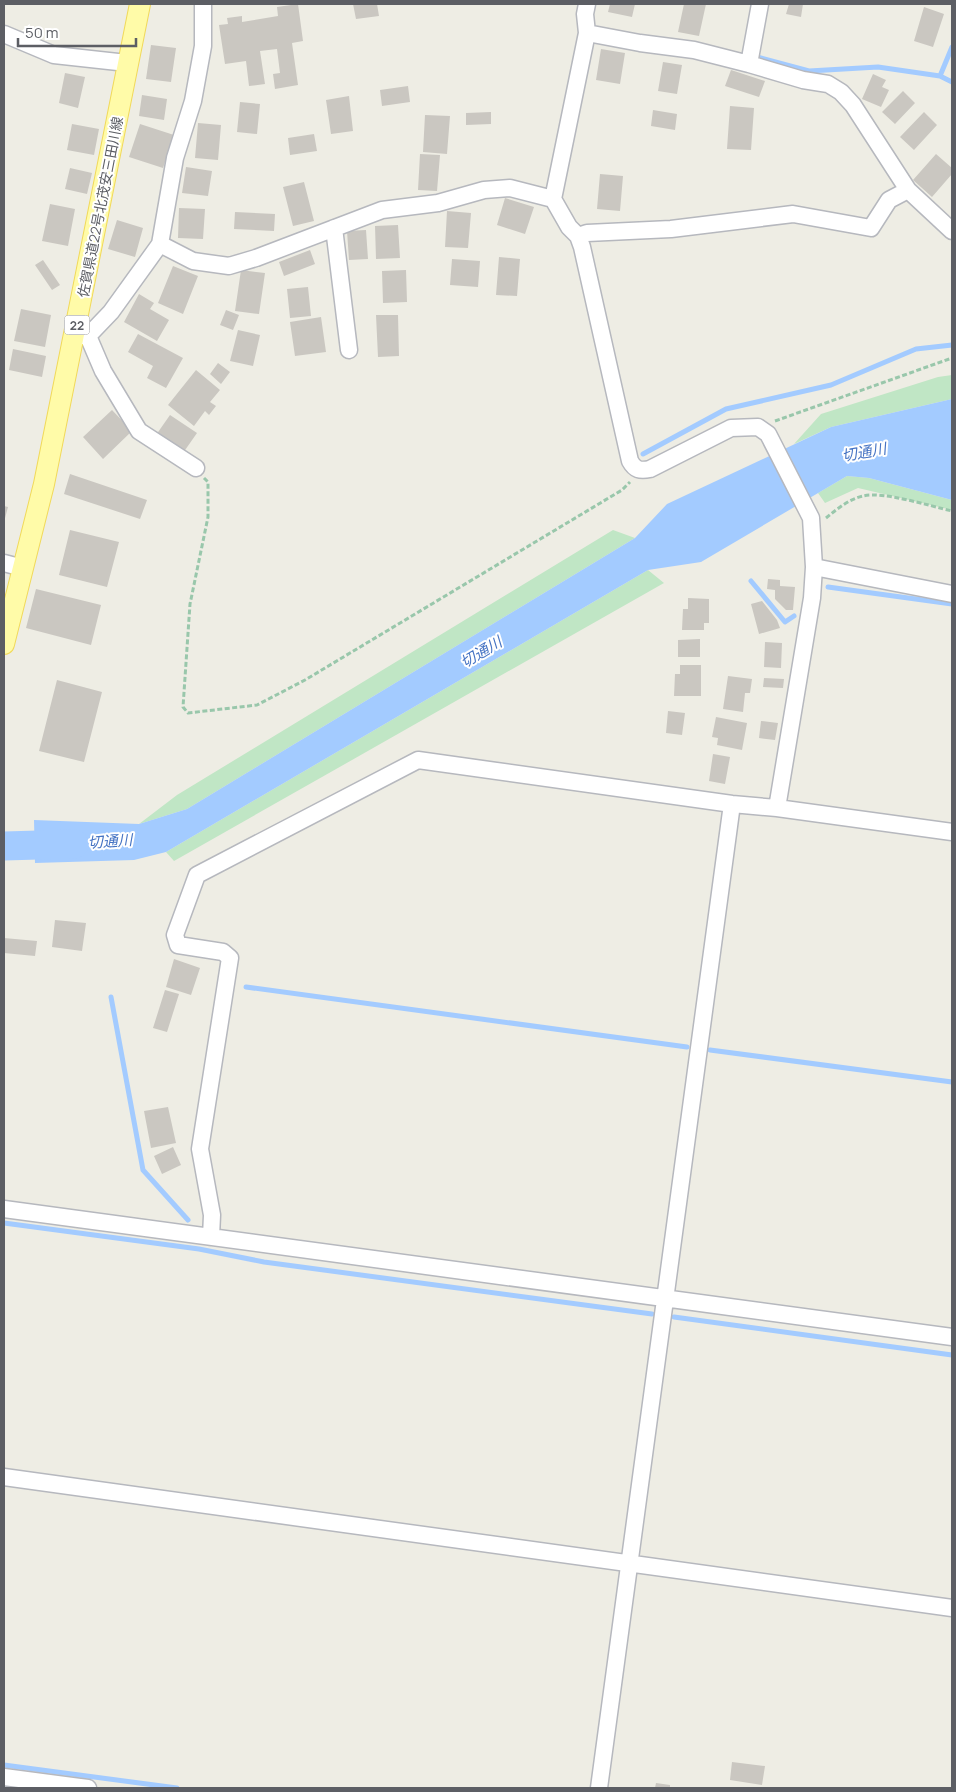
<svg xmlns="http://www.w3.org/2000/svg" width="956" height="1792" font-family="Manrope,'Noto Sans JP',sans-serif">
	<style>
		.green { fill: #c0e6c5 }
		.water { fill: #a3cbff }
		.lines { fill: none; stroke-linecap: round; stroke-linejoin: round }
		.stream { stroke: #a3cbff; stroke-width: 5 }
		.river { stroke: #a3cbff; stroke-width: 29 }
		.building { fill: #cac7c1 }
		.minor-casing { stroke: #b6b8be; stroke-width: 19 }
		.major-casing { stroke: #f1d95a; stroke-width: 22 }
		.path { stroke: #99c7ab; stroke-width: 3; stroke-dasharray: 5 2.5; stroke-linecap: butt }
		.minor { stroke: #fff; stroke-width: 16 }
		.major { stroke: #fffba8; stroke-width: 20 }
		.labels { text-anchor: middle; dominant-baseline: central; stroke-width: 4; stroke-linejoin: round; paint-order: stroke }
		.shield { fill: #fff; stroke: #8d8e92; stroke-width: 1 }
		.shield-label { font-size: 12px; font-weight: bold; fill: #5c5e64 }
		.street-label { font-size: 14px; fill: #5c5e64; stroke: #fff }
		.water-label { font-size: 15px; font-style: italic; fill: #4573c3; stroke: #fff }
	</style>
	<rect width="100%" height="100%" fill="#eeede4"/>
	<path class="green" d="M952 375V399L831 427 794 444 821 414 938 377Z
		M847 476 869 478 952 500V510L858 488 825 503 818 493Z
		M613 530 635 538 187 809 139 824 177 795Z
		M648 570 664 583 174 861 166 852Z"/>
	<path class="water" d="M952 399V500L869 478 847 476 701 562 648 570 166 852 134 860 35 863 34 820 139 824 187 809 635 538 667 504 831 427Z"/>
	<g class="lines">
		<path class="stream" d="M757 57 809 71 878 67 940 76 952 47
			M940 76 952 82
			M643 454 726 409 831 385 916 349 952 345
			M751 581 785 622 794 616
			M828 587 952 604
			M246 987 687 1047
			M111 997 143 1170 188 1220
			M710 1050 952 1082
			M4 1223 199 1249 264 1262 652 1314
			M674 1317 952 1355
			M4 1765 177 1788"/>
		<path class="river" d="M4 846 74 844"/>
	</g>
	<path class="building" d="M298 4 303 41 292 43 298 85 275 89 273 74 280 73 277 49 260 51 265 84 249 86 246 61 225 64 219 25 228 24 227 18 242 16V22L278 16 277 7Z
		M353 4H377L379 16 356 19Z
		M610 4H635L632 17 608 12Z
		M684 4H706L699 36 678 32Z
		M789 4H803L801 17 786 14Z
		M924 7 944 14 933 47 914 41Z
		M151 45 176 48 171 82 146 79Z
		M601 49 625 53 620 84 596 80Z
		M663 62 682 65 677 94 658 91Z
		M731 70 765 81 759 97 725 86Z
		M65 73 85 77 78 108 59 103Z
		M873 74 886 80 882 87 889 90 881 107 862 99Z
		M408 86 410 102 382 106 380 90Z
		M903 91 915 103 895 124 882 112Z
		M142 95 167 99 164 120 139 116Z
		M349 96 353 131 331 134 326 100Z
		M240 102 260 104 257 134 237 132Z
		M730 106 754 108 751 150 727 149Z
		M653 110 677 114 675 130 651 126Z
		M491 112V124L466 125V113Z
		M924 112 937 125 914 150 900 137Z
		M425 115 450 116 447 154 423 152Z
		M198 123 221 125 218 160 195 158Z
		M72 124 99 129 94 155 67 150Z
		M140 124 174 135 163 168 129 157Z
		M314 134 317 151 290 155 288 138Z
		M420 154 440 155 437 191 418 190Z
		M936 154 952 168V174L932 197 913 180Z
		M186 167 212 171 208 196 182 193Z
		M70 168 92 173 87 194 65 189Z
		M600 174 623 176 620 211 597 209Z
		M304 182 314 221 293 226 283 187Z
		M505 198 534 207 525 234 497 225Z
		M50 204 75 209 68 246 42 241Z
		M179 208 205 209 203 239 178 238Z
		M447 211 471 213 468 248 445 247Z
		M235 212 275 214 274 231 234 229Z
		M117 220 143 228 135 257 108 249Z
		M398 225 400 258 376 259 375 226Z
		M366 230 368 259 349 260 347 231Z
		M310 250 315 264 284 276 279 262Z
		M499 257 520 259 517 296 496 295Z
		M452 259 480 261 478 287 450 285Z
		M43 260 60 285 52 290 35 265Z
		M173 266 198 276 183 314 158 303Z
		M241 270 265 273 259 314 235 311Z
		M406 270 407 302 383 303 382 271Z
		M308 287 311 316 290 318 287 289Z
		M139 294 154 303 150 309 169 320 157 341 124 322Z
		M21 309 51 315 45 347 14 341Z
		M226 310 239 315 233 330 220 325Z
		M376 315H398L399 356 378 357Z
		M321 317 326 352 295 356 290 322Z
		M238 330 260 335 253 366 230 361Z
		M138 334 183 358 166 388 147 378 153 366 128 352Z
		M13 349 46 356 42 377 9 370Z
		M218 363 230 372 221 384 210 374Z
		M196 370 220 390 210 402 216 406 209 415 205 411 194 426 168 405Z
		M112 410 132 431 103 459 83 437Z
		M170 415 197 433 183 453 156 435Z
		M70 474 147 500 140 519 64 494Z
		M4 506 8 507 4 522Z
		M70 530 119 542 107 587 59 575Z
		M768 579 780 580V586L795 587 793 610H786L775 599V590L767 589Z
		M36 589 101 605 91 645 26 628Z
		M688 598 709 599V623H704V630H682L683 609H688Z
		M762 601 777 620 780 628 759 634 751 604Z
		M700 639V657H678V640Z
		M765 642 782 643 781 668 764 667Z
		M680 665H701V696H674L675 674H680Z
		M728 676 752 679 750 693H745L743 712 723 709Z
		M764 678 784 679 783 688 763 687Z
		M57 680 102 692 84 762 39 751Z
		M668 711 685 713 682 735 666 733Z
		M716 717 747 723 742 750 717 745 718 738 712 737Z
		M761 721 778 723 775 740 759 738Z
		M713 754 730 757 725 784 709 781Z
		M55 920 86 923 82 951 52 947Z
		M4 938 37 941 35 956 4 953Z
		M174 959 200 968 191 995 166 987Z
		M165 990 179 994 167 1032 153 1028Z
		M168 1107 176 1143 151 1148 144 1111Z
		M173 1147 181 1165 162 1174 154 1156Z
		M732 1762 765 1766 762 1785 730 1780Z
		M656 1783 670 1785V1788H655Z"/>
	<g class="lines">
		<defs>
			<path id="minor" d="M587 33 640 43 694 50 749 64 803 80 828 84 841 92 853 105 908 190 952 231
				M4 34 54 55 127 63
				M749 64 760 4
				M553 199 587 33 585 14 587 4
				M334 228 349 350
				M578 236 587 233 671 229 793 214 871 228 889 200 908 190
				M160 244 193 261 229 266 256 258 382 210 438 203 484 190 510 188 553 199 569 227 578 236 582 247 630 461C635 470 640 471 650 469L731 428 758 427 768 434 811 518 814 567 812 598 777 808
				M74 336H88L111 312 160 244 175 158 193 101 203 46V4
				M88 336 103 371 139 431 196 468
				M4 563 23 568
				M814 567 952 594
				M4 1209 952 1337
				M211 1237 212 1215 200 1149 230 958 223 952 178 945 175 935 197 875 418 760 732 804 777 808 952 832
				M4 1477 952 1608
				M4 1777 88 1788
				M599 1788 732 804"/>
			<path id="major" d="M4 644 44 484 140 4"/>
		</defs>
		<use href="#minor" class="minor-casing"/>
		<use href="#major" class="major-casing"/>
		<path class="path" d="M775 421 952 358
			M204 478 208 482V517L190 604 183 707 188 713 257 705 305 680 622 490 630 482
			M826 518C837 509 849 499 863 496 883 491 930 506 952 511"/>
		<use href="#minor" class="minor"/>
		<use href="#major" class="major"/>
	</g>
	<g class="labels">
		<rect class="shield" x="64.5" y="315.5" width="25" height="19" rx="4"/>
		<g class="shield-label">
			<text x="77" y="325">22</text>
		</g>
		<g class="street-label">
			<text transform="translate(100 207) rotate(-79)">佐賀県道22号北茂安三田川線</text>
		</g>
		<g class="water-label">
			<text transform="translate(864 452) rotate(-10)">切通川</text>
			<text transform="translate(481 652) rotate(-31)">切通川</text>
			<text transform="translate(110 841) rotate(-4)">切通川</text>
		</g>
	</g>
	<rect width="956" height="1792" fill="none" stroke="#5c5e64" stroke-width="10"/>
	<path d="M18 38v8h118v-8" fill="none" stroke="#5c5e64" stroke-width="2.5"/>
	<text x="25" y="38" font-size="15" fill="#5c5e64" stroke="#ffffff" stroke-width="4" paint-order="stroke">50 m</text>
</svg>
